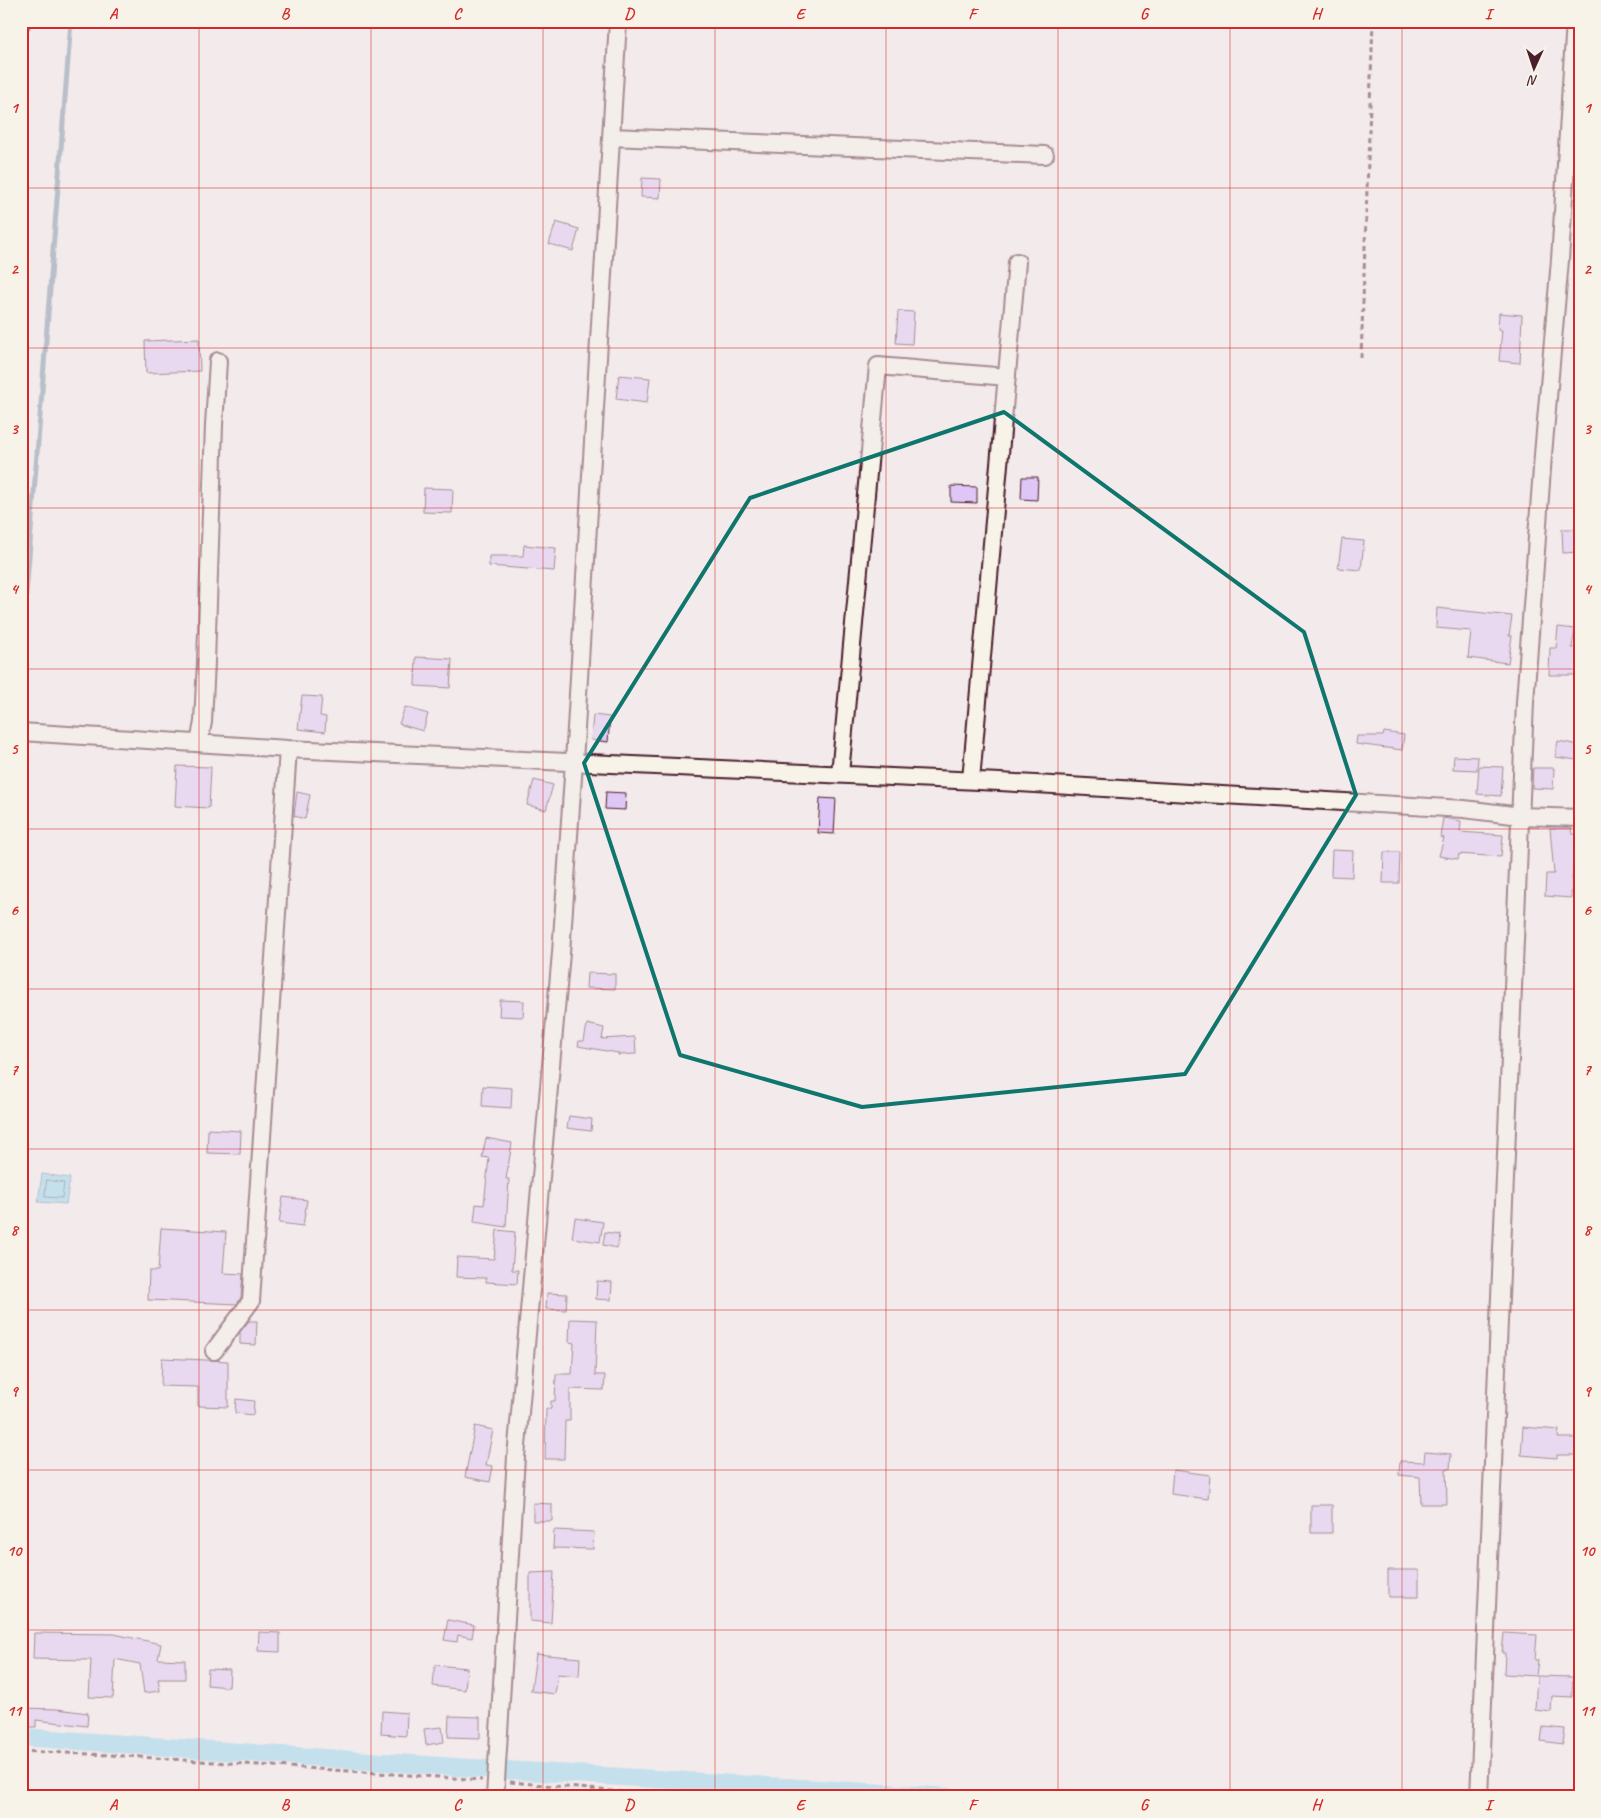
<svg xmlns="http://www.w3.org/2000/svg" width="1601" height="1818" font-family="Caveat,sans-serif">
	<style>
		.water { fill: #8cd6ed; stroke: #728d9f }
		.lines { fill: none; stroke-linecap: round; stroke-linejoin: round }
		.shore { stroke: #646879; stroke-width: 1 }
		.stream { stroke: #728d9f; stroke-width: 5 }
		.canal { stroke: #8cd6ed; stroke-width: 18 }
		.building { fill: #dec6f6; stroke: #4a1f2b }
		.minor-casing { stroke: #4a1f2b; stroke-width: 20 }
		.path { stroke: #4a1f2b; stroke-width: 3; stroke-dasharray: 5 4; stroke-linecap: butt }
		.minor { stroke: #f7f3e8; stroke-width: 16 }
		.marked { fill: none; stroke: #0f766e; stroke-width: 4; stroke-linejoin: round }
		.grid { fill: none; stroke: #d62828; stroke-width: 1; stroke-opacity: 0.55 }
		.neatline { fill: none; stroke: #d62828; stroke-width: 2 }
		.grid-label { font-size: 16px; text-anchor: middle; font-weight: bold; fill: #d62828 }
	</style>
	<rect width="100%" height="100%" fill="#f2eaeb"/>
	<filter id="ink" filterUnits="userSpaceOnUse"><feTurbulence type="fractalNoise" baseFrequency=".02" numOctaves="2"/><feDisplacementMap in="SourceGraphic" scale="10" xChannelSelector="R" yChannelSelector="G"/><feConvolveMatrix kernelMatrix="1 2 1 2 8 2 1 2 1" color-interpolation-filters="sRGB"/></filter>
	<g filter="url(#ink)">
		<path class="water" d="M42 1174 70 1178 66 1204 38 1202Z"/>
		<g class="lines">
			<path class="shore" d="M47 1180 64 1183 62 1198 45 1197Z"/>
			<path class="stream" d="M21 658 71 21"/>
			<path class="canal" d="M21 1737 456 1767 949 1797"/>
		</g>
		<path class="building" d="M642 178 661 179 660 198 641 197Z
			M556 222 579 229 573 251 549 244Z
			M898 311 914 312 912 344 896 343Z
			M1499 313 1522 315 1520 363 1499 361 1502 330H1498Z
			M199 339 200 371 146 373 145 341Z
			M619 375 650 378 647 403 616 399Z
			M1022 477H1038L1037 500 1021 499Z
			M951 486 977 487V503L951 502Z
			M424 488 453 489 452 513 423 512Z
			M1562 529H1580V552L1563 553Z
			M1342 539 1364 541 1361 570 1338 568Z
			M524 545 556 548 554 571 489 566V556H523Z
			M1437 608 1512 616 1509 636H1512L1508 663 1468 658 1471 631 1436 628Z
			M1558 627 1575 629 1572 648H1579L1578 675H1549L1550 648H1556Z
			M416 657 452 659 450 688 415 686Z
			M302 696 322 697 320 716 326 717 325 732 298 729Z
			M405 707 428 714 423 731 399 724Z
			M593 715 610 717 608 742 591 740Z
			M1384 732 1404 735 1402 750 1356 744 1357 736H1383Z
			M1558 741 1579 745 1577 760 1555 757Z
			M1454 756 1478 757 1477 770 1453 769Z
			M177 766 211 767 209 808 175 806Z
			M1479 766 1503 767 1501 796 1477 794Z
			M1533 768H1554L1553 789 1532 788Z
			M534 780 553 785 546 810 527 805Z
			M297 792 310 795 305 819 294 816Z
			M606 792 626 793 625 810 605 809Z
			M820 798 836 799 834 834 818 833Z
			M1443 818 1461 821 1460 832 1503 835 1501 857 1459 854 1458 859 1439 856 1444 838 1440 837Z
			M1550 828H1571L1572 834H1580V852L1574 853 1571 898 1545 896 1546 874H1554Z
			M1332 850 1353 851 1352 877 1331 876Z
			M1384 852H1400L1399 883H1383Z
			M587 973 615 974V989L586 988Z
			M500 1000 524 1001 523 1017 499 1016Z
			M587 1024 604 1028 602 1039 635 1037 636 1054 618 1055V1053L578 1046 579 1041H584Z
			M483 1086 512 1088 511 1108 482 1106Z
			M569 1116 592 1119 591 1131 567 1128Z
			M208 1129 241 1131 240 1154 207 1153Z
			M486 1138 512 1143 506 1179H509L506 1227 474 1222 476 1204 484 1205 489 1158 482 1157Z
			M283 1197 307 1200 303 1226 279 1223Z
			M575 1218 603 1222 600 1242 572 1238Z
			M161 1228 226 1232 223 1273 243 1274 241 1297 237 1304 148 1300 149 1271H158Z
			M497 1230 515 1232 512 1270H518L517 1284 486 1282V1278L456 1277 457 1257 494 1259Z
			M605 1232 619 1234 617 1248 603 1245Z
			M597 1281 612 1282 611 1300 596 1299Z
			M547 1293 567 1294 566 1310 546 1309Z
			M570 1319 597 1320 595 1375H605L604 1390 570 1389V1421H565L564 1459H545L546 1409H551V1401H555L556 1374H572L574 1343 569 1342Z
			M249 1321H257L256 1345 240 1344V1332Z
			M162 1358 228 1361V1407L198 1406V1387L161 1386Z
			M236 1399 254 1401 253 1415 235 1413Z
			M475 1426 493 1430 486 1465 493 1466 490 1482 465 1477Z
			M1523 1427 1559 1430 1558 1438H1580V1455H1557V1458L1521 1455Z
			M1425 1452 1451 1454 1450 1469H1446L1447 1504H1421L1420 1477 1399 1475 1400 1461 1424 1462Z
			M1173 1470 1210 1475 1208 1499 1171 1494Z
			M533 1503 552 1504V1521H533Z
			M1311 1505H1332V1533H1311Z
			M554 1530 594 1532 593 1549 553 1548Z
			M1388 1570H1419V1597H1388Z
			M554 1572 551 1623 530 1621V1573Z
			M448 1620 474 1625 472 1638 458 1635 457 1642 444 1640Z
			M259 1632 280 1633V1652L258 1651Z
			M34 1633 114 1634 161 1644 158 1659 185 1660V1679H158L160 1691 144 1693 140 1664 115 1659 113 1698 89 1697 91 1660 33 1659Z
			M1504 1633 1537 1635 1535 1660H1538L1536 1676 1504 1674 1505 1653H1502Z
			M536 1654 580 1658 579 1676 558 1674 555 1694 531 1691Z
			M435 1665 467 1668 465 1690 433 1686Z
			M208 1669 230 1670 229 1687 207 1685Z
			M1537 1676 1573 1677 1572 1697 1552 1696 1551 1712 1535 1710Z
			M21 1708 57 1709 88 1713 87 1726 36 1720V1727H21Z
			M382 1711 407 1713 406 1736 381 1734Z
			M449 1716 480 1717V1738L448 1737Z
			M442 1727 444 1742 426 1745 424 1729Z
			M1543 1727 1565 1729 1563 1744 1541 1741Z"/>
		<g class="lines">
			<defs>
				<path id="minor" d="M21 24 22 21
					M611 137 1045 155
					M21 732 288 749 1000 782 1464 809 1521 816 1580 818
					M199 743 203 722 206 662 214 425 218 361
					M840 774 878 366 1007 377
					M971 780 1017 262
					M214 1351 251 1301 288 749
					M495 1797 516 1457 561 953 574 762 618 21
					M1479 1797 1525 702 1543 455 1560 260 1575 21"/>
			</defs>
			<use href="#minor" class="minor-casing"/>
			<path class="path" d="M1361 358 1373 21
				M21 1751 110 1755 482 1780
				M510 1782 679 1797"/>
			<use href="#minor" class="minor"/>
		</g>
	</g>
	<path d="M0 0H1601V1818H0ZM1004 412 1304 632 1356 795 1185 1074 862 1107 680 1055 584 763 750 498Z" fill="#f2eaeb" fill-opacity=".55" fill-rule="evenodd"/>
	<path class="marked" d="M1004 412 1304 632 1356 795 1185 1074 862 1107 680 1055 584 763 750 498Z"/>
	<path class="grid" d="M199 21V1797M371 21V1797M543 21V1797M715 21V1797M886 21V1797M1058 21V1797M1230 21V1797M1402 21V1797M21 188H1580M21 348H1580M21 508H1580M21 669H1580M21 829H1580M21 989H1580M21 1149H1580M21 1310H1580M21 1470H1580M21 1630H1580"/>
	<rect width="1601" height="1818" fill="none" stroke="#f7f3e8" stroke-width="55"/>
	<g transform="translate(1534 68) rotate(183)" stroke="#f7f3e8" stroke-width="4" paint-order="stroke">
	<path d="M0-4L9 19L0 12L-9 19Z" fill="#4a1f2b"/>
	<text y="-8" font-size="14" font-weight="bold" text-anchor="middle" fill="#4a1f2b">N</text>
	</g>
	<rect x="28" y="28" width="1546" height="1762" class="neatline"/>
	<g class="grid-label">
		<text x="113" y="19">A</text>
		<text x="285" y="19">B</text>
		<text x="457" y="19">C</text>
		<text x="629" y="19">D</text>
		<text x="800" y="19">E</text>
		<text x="972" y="19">F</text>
		<text x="1144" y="19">G</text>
		<text x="1316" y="19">H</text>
		<text x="1488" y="19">I</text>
		<text x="14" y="113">1</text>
		<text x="1587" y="113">1</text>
		<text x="14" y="274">2</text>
		<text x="1587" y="274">2</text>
		<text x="14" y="434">3</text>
		<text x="1587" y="434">3</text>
		<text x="14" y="594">4</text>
		<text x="1587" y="594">4</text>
		<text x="14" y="754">5</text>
		<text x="1587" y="754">5</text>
		<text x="14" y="915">6</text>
		<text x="1587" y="915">6</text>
		<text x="14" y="1075">7</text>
		<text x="1587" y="1075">7</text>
		<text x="14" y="1235">8</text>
		<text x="1587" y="1235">8</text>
		<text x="14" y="1396">9</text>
		<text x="1587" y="1396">9</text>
		<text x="14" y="1556">10</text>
		<text x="1587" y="1556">10</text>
		<text x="14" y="1716">11</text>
		<text x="1587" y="1716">11</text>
		<text x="113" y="1810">A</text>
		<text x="285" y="1810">B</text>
		<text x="457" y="1810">C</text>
		<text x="629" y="1810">D</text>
		<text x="800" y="1810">E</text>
		<text x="972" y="1810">F</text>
		<text x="1144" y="1810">G</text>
		<text x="1316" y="1810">H</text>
		<text x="1488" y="1810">I</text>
	</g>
</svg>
